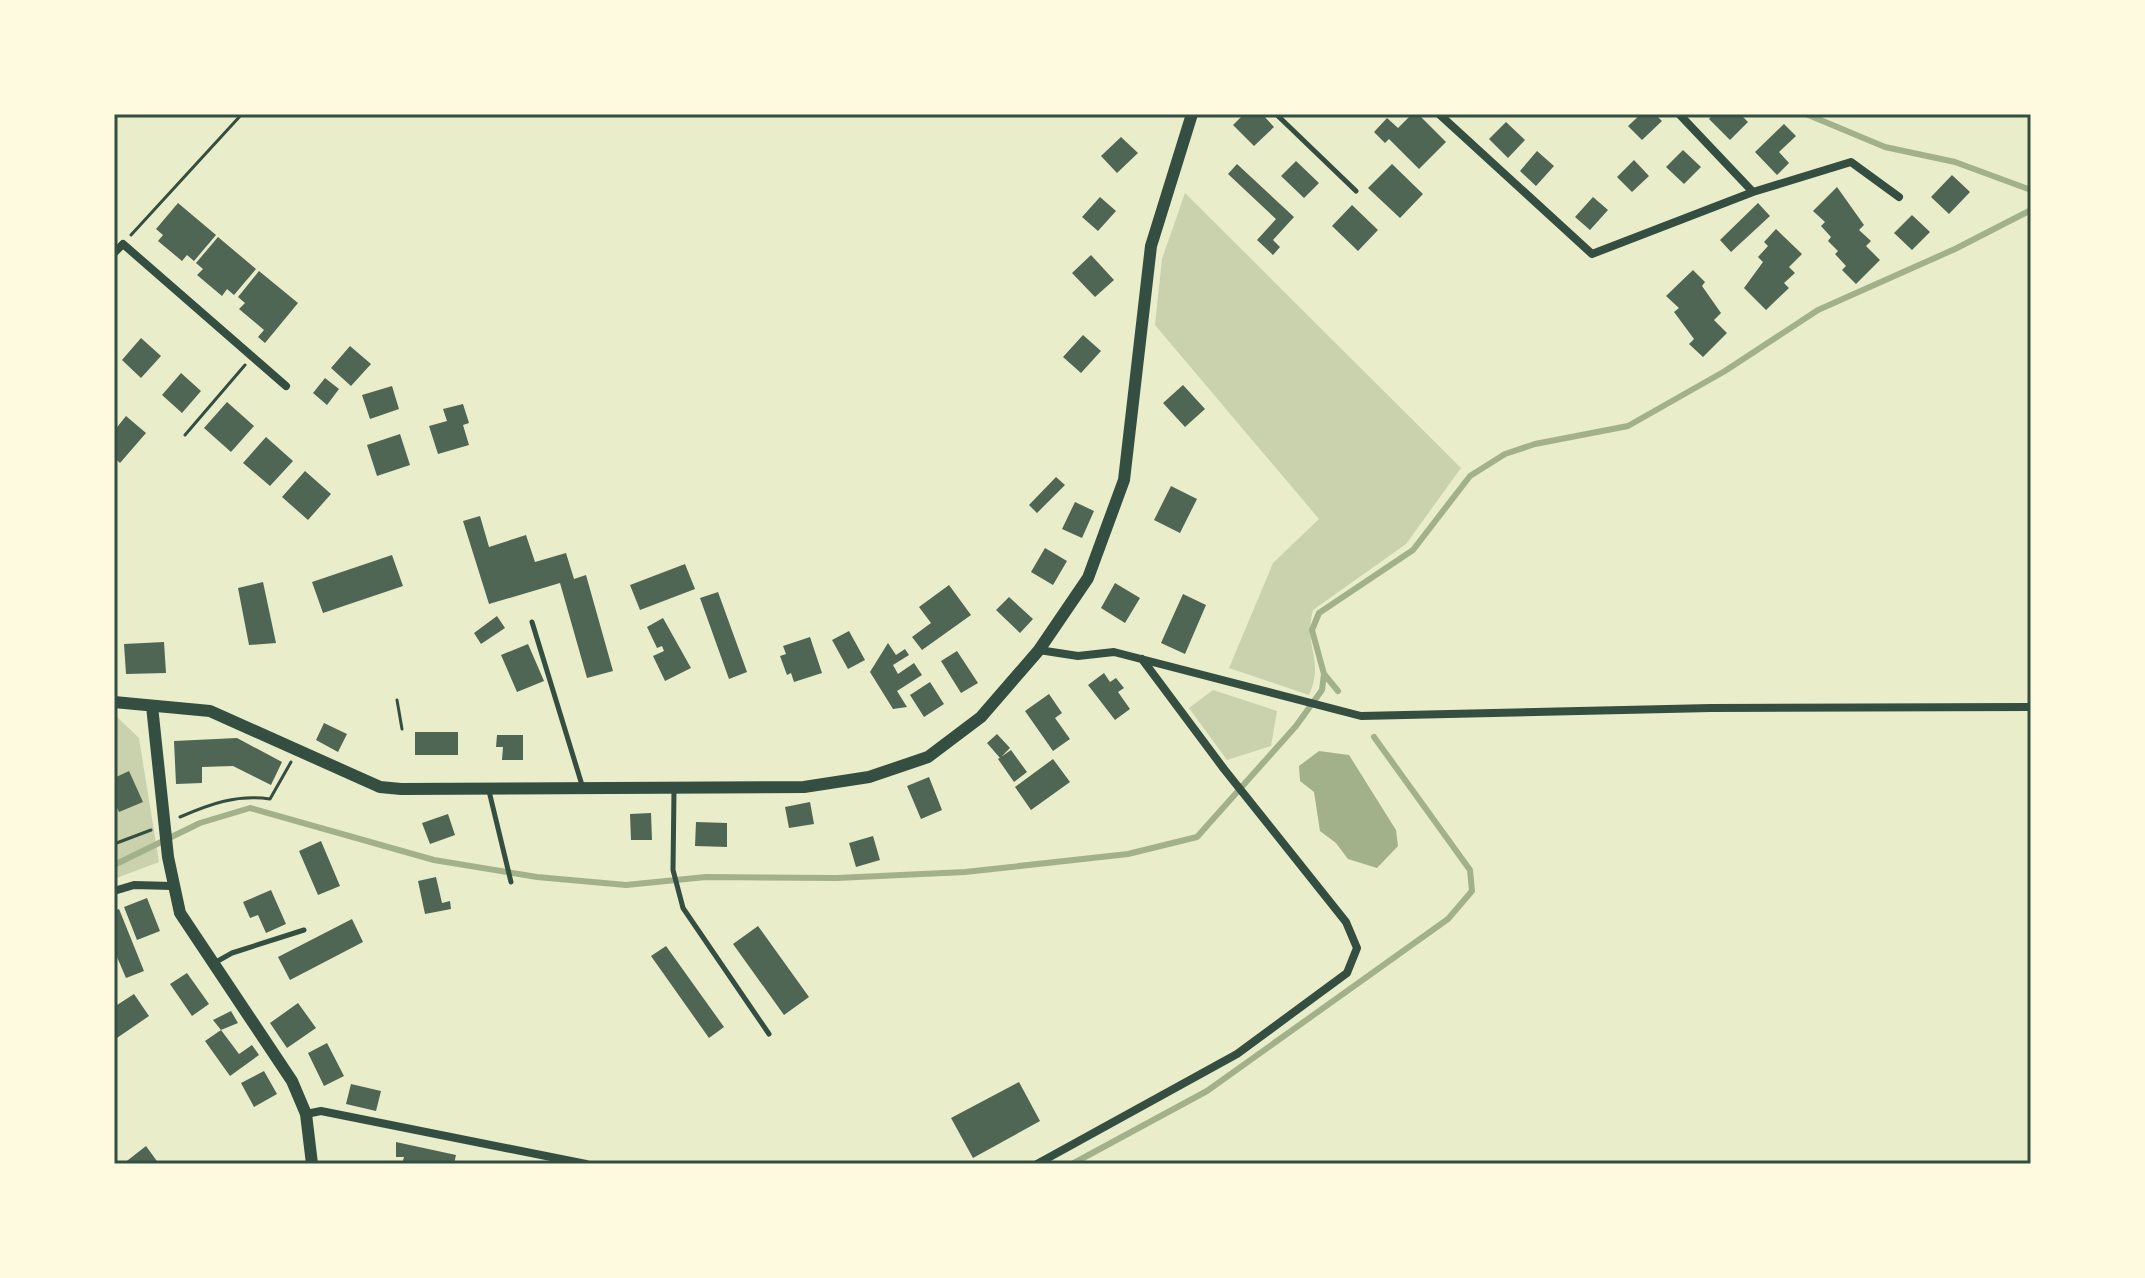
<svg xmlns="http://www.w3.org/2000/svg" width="2145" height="1278" font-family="Roboto,sans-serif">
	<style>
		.green { fill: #cad2ad }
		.water { fill: #a3b18a }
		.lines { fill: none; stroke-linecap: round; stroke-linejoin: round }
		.stream { stroke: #a3b18a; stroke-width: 6 }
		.building { fill: #4f6655 }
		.path { stroke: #344e41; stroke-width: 3 }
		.service { stroke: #344e41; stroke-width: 5 }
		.minor { stroke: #344e41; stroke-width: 8 }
		.tertiary { stroke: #344e41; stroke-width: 12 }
		.neatline { fill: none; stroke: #344e41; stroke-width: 3 }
	</style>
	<rect width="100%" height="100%" fill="#e9edc9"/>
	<path class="green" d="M1185 193 1461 468 1406 544 1313 610C1303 648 1325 659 1309 695L1229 668 1273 563 1319 519 1155 325 1162 259Z
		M1213 690 1277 711 1271 746 1227 760 1189 708Z
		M114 714 139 738 159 862 114 879Z"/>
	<path class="water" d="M1319 751 1349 755 1396 830 1398 846 1377 868 1348 859 1336 843 1320 831 1314 792 1300 781 1299 766Z"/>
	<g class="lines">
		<path class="stream" d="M1806 114 1885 147 1955 162 2031 190
			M1324 674 1338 691
			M114 865 200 823 250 808 434 860 537 877 626 885 706 877 837 878 965 872 1128 854 1197 837 1296 726 1322 690 1324 674 1312 630 1319 613 1413 550 1470 476 1505 454 1535 444 1628 426 1725 371 1818 310 1955 249 2031 210
			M1072 1164 1207 1091 1448 919 1472 891 1470 870 1374 737"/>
	</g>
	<path class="building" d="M1244 114H1262L1274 127 1254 146 1233 125Z
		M1412 114H1418L1446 142 1419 169 1389 139 1385 143 1374 132 1387 118 1398 128Z
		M1641 114H1655L1662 121 1642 140 1628 126Z
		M1713 114H1740L1748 122 1730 140 1709 119Z
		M1506 122 1525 140 1508 158 1489 139Z
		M1784 124 1796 136 1779 152 1789 163 1777 175 1755 152Z
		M1121 137 1138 153 1117 173 1101 156Z
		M1683 150 1701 167 1684 184 1666 167Z
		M1537 151 1554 166 1536 186 1520 171Z
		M1634 160 1649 176 1632 192 1617 177Z
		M1296 161 1319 183 1304 198 1281 176Z
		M1237 164 1294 217 1273 240 1280 247 1273 255 1257 240 1276 219 1228 174Z
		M1392 164 1423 194 1400 218 1368 188Z
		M1952 175 1970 192 1949 214 1931 197Z
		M1837 187 1864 225 1859 230 1871 241 1866 246 1880 260 1856 284 1842 270 1846 266 1835 254 1838 251 1828 241 1831 237 1821 226 1825 222 1813 211Z
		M1100 197 1116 211 1098 231 1082 217Z
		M1593 197 1608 210 1590 230 1575 217Z
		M178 203 216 235 194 261 187 255 182 261 158 241 163 235 156 229Z
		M1758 203 1770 216 1731 252 1720 240Z
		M1352 205 1378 230 1358 251 1332 226Z
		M1912 215 1930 232 1912 250 1894 233Z
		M1776 229 1802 254 1789 267 1795 273 1784 283 1789 288 1766 310 1744 288 1763 262 1758 257 1768 246 1764 242Z
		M218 237 256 269 234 295 227 289 222 296 197 275 203 269 196 263Z
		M1091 255 1114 280 1095 297 1072 273Z
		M1693 270 1705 282 1702 286 1721 313 1714 320 1727 333 1703 357 1689 344 1694 339 1674 312 1679 308 1666 296Z
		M259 271 298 303 265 343 258 337 264 330 239 309 245 303 238 297Z
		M1083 335 1101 351 1081 373 1063 357Z
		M141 338 161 356 141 378 122 360Z
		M350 346 371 364 351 386 331 368Z
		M181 373 201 391 182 413 162 395Z
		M325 378 339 389 327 405 313 393Z
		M1183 385 1205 409 1185 427 1163 403Z
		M392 386 399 409 370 419 362 395Z
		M227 402 254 426 231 452 204 428Z
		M463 404 469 423 463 425 469 445 438 454 429 426 447 421 443 409Z
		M126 416 146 433 120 463 114 457V431Z
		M400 434 410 465 377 476 367 445Z
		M266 437 293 461 270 486 243 463Z
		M305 471 331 494 308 520 282 497Z
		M1056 477 1065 485 1037 513 1029 505Z
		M1171 486 1197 499 1180 533 1154 520Z
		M1075 502 1094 511 1082 538 1062 529Z
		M480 516 489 547 526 535 535 562 566 553 574 579 586 575 613 671 587 678 560 583 489 604 463 521Z
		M1045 548 1067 561 1053 585 1031 572Z
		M392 555 403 586 323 613 312 582Z
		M685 564 695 589 640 610 630 585Z
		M263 582 276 643 249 645 238 588Z
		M1115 583 1140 598 1125 623 1101 608Z
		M949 585 971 615 922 650 912 637 931 623 919 607Z
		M718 592 747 672 729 679 700 598Z
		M1183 594 1206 605 1185 654 1161 643Z
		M1009 597 1033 619 1020 633 996 610Z
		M497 616 505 628 481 644 474 633Z
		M663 618 691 668 665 681 653 656 664 651 662 646 657 648 647 627Z
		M849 631 865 660 848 669 832 640Z
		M810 637 822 673 794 682 791 673 787 675 780 656 786 654 783 646Z
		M164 642 166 673 126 674 124 644Z
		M888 643 896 655 905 649 909 655 893 665 898 674 914 663 922 675 897 691 907 707 893 709 870 672Z
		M528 644 544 681 517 692 501 655Z
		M957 651 978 683 961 693 941 661Z
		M1104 673 1110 682 1116 678 1124 688 1118 692 1130 709 1115 720 1088 685Z
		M930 682 944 704 924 717 910 695Z
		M1049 694 1062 713 1055 718 1070 739 1053 751 1025 711Z
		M324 723 347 734 338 752 316 740Z
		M415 732H458V755H415Z
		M997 734 1010 748 1000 758 987 743Z
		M497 735H523V760H502L503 747H496Z
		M237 738 282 762 271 785 233 766 202 767V783L176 784 174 741Z
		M1011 750 1027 772 1014 782 998 759Z
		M1053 759 1070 782 1031 810 1015 787Z
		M129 771 143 802 119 812 114 800V778Z
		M929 777 942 810 921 819 907 786Z
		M810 802 814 824 789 828 785 807Z
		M651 813 652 840H631L630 814Z
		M448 814 455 835 430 844 422 823Z
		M696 822 727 823V847L695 846Z
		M873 836 880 860 856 867 849 843Z
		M321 841 340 886 318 895 299 851Z
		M436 877 442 903 450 901 451 909 425 914 418 881Z
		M271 890 286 924 266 933 258 915 250 918 243 902Z
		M147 898 160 931 137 940 124 907Z
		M119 909 144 971 126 978 114 950V911Z
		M352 919 363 942 290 980 278 957Z
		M758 926 809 997 784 1015 733 944Z
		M666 946 724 1027 709 1038 651 956Z
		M187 973 209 1004 192 1016 170 984Z
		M134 994 149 1016 114 1040V1007Z
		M298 1003 316 1028 287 1048 270 1023Z
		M231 1011 238 1023 221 1030 239 1054 252 1045 259 1055 230 1076 205 1041 221 1030 213 1020Z
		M327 1043 344 1076 324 1086 308 1053Z
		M264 1071 277 1094 254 1107 241 1083Z
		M1019 1082 1040 1121 973 1158 951 1118Z
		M351 1084 381 1091 376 1111 346 1104Z
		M396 1142 456 1155 454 1164H402L404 1157H396Z
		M146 1146 159 1164H123Z"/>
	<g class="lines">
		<path class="path" d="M131 235 242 114
			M185 435 245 365
			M397 700 402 729
			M180 817C210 804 237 794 270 799L291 762
			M114 844 151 830"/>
		<path class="service" d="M1276 114 1356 191
			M532 622 582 785
			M674 790 673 870 683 908 769 1034
			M489 791 511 882
			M216 962 232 953 304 930"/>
		<path class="minor" d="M1439 114 1592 254 1753 192 1679 114
			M1753 192 1851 162 1899 197
			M114 253 123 244 286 386
			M1039 650 1078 656 1114 652 1361 716 1711 708 2031 707
			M114 891 134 885 172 886
			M306 1114 321 1111 586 1164
			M1037 1164 1237 1054 1347 973 1357 948 1346 922 1224 769 1142 659"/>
		<path class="tertiary" d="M114 702 210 711 380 787 401 789 804 787 869 777 928 757 981 717 1039 650 1088 578 1124 480 1151 246 1192 114
			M152 706 168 857 180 913 292 1081 306 1114 312 1164"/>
	</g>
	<rect width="2145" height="1278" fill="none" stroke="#fefae0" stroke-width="232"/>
	<rect x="116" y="116" width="1913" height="1046" class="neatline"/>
</svg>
